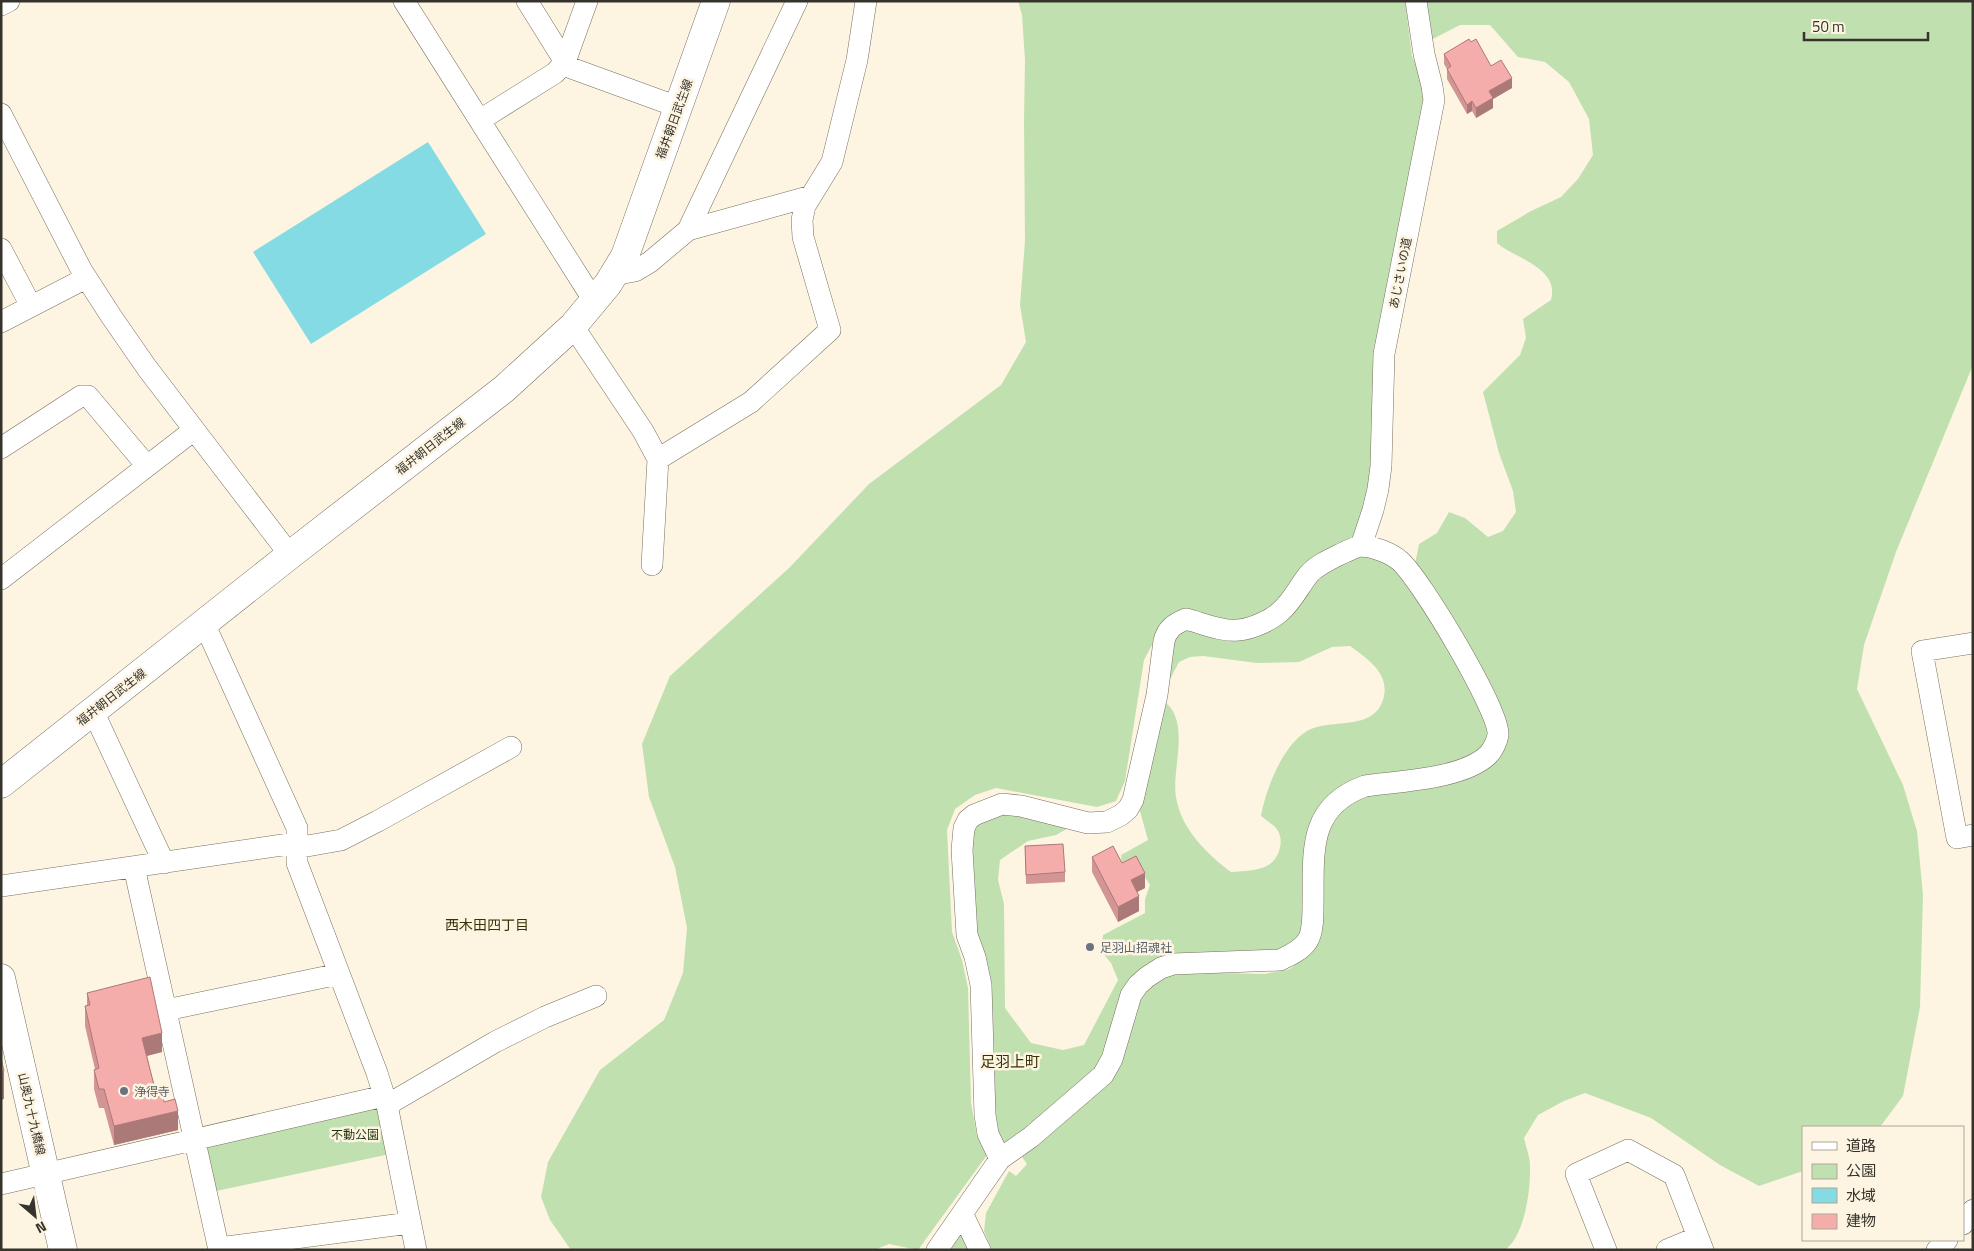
<svg xmlns="http://www.w3.org/2000/svg" width="1974" height="1251" font-family="'Titillium Web','Noto Sans JP',sans-serif">
	<style>
		.green { fill: #c1e0b0 }
		.water { fill: #85dbe3 }
		.lines { fill: none; stroke-linecap: round; stroke-linejoin: round }
		.minor-casing { stroke: #77705f; stroke-width: 22 }
		.major-casing { stroke: #77705f; stroke-width: 29 }
		.minor { stroke: #fff; stroke-width: 21 }
		.major { stroke: #fff; stroke-width: 28 }
		.wall { fill: #d29593 }
		.shaded-wall { fill: #ab7978 }
		.building { fill: #f4adab; stroke: #ab7978 }
		.worship-dot { fill: #6b7280; stroke: #fdf5e2; stroke-width: 2 }
		.labels { text-anchor: middle; dominant-baseline: central; stroke-width: 5; stroke-linejoin: round; paint-order: stroke }
		.street-label { font-size: 12px; fill: #36332c; stroke: #fdf5e2 }
		.worship-label { font-size: 12px; fill: #5b616d; stroke: #fdf5e2; text-anchor: start }
		.park-label { font-size: 12px; fill: #1e350e; stroke: #fdf5e2 }
		.neighbourhood-label { font-size: 14px; fill: #373308; stroke: #fdf5e2 }
		.quarter-label { font-size: 15px; fill: #373308; stroke: #fdf5e2 }
	</style>
	<rect width="100%" height="100%" fill="#fdf5e2"/>
	<path class="green" d="M1018 1H1405L1412 56 1426 87 1375 468 1358 542 1266 615 1160 630 1144 660 1125 781 1116 801 1097 807 996 788 975 795 955 809 947 830 952 932 962 960 968 988 971 1103 977 1136 987 1155 918 1250 889 1244 874 1250H571L550 1220 541 1197 548 1162 600 1070 664 1020 683 973 687 928 675 867 649 797 642 744 670 676 789 568 869 484 1001 385 1026 342 1020 305 1025 241 1024 121 1025 60 1022 15Z
		M1423 1H1973V365L1896 552 1864 645 1857 689 1903 785 1917 831 1923 895 1920 1007 1903 1096 1880 1127H1803V1171L1759 1186 1720 1165 1651 1118 1585 1093 1564 1101 1538 1115 1524 1138C1526 1147 1530 1157 1530 1165 1531 1188 1525 1236 1505 1250H992L984 1231 986 1213 1009 1171 1016 1176 1027 1164 1022 1157 1082 1107 1115 1075 1143 993 1167 974 1178 972 1265 974 1290 969 1301 960 1320 842 1346 800 1498 748 1415 564 1419 544 1437 533 1449 512 1465 518 1488 537 1503 531 1516 512 1513 491 1499 453 1483 392 1520 355 1526 338 1523 319 1551 300C1560 267 1515 259 1497 243V231L1531 211 1561 197 1578 179 1593 155 1589 119 1569 82 1545 62 1518 57 1490 25H1460L1429 41Z
		M1361 551 1381 555 1435 618 1492 734 1471 759 1334 796 1303 934 1280 952 1156 963 1096 1072 1008 1146 995 1132 972 934 968 850 977 819 1003 810 1072 826 1056 835 1028 841 1000 860 998 880 1004 904 1005 1008 1031 1043 1063 1050 1084 1045 1118 980 1111 963 1101 951 1103 935 1145 913V899L1150 885 1137 865 1122 867 1121 855 1148 840 1138 804 1161 699C1193 719 1171 767 1176 797 1181 829 1207 854 1231 872 1243 871 1261 871 1270 864 1280 856 1285 839 1276 828 1272 824 1266 820 1261 816 1266 789 1282 746 1307 731 1332 717 1376 733 1384 696 1389 672 1366 658 1350 646L1332 647 1299 662 1257 663 1203 656 1190 657 1179 662 1169 681V640L1179 628 1228 636Z
		M379 1102 390 1154 212 1192 202 1142Z
		M962 1228 972 1250H947Z"/>
	<path class="water" d="M428 142 486 234 311 344 253 252Z"/>
	<g class="lines">
		<defs>
			<path id="minor" d="M404 1 594 301
				M527 1 565 62 571 68 678 107
				M1 5 9 1
				M1 114 82 271 111 316 147 368 290 555
				M480 120 555 73 565 62 587 1
				M688 230 811 196
				M1 249 31 306
				M613 275 635 271 650 262 688 230 797 1
				M1 322 86 278
				M573 326 643 431 658 459 652 565
				M1 448 81 396H88L147 466
				M658 459 751 402 830 330 803 237 802 220 805 206 832 162 857 60 866 1
				M1361 546 1373 510 1378 489 1381 466 1384 354 1434 100 1432 86 1424 54 1416 1
				M1 579 194 430
				M204 623 297 828V863L377 1073 387 1105 416 1250
				M1973 643 1922 651 1957 838 1973 835
				M93 711 164 863
				M296 848 341 840 378 821 511 747
				M134 867 219 1250
				M1 886 296 843
				M166 1010 339 974
				M387 1105 495 1042 545 1017 596 996
				M1 1184 384 1096
				M963 1215 980 1250
				M1963 1224 1973 1210
				M219 1248 410 1223
				M937 1250 1000 1159 1031 1137 1103 1075 1112 1059 1131 995 1138 985 1147 977 1161 968 1173 964 1280 960C1289 956 1302 950 1308 940 1313 931 1313 916 1313 906 1314 855 1306 807 1365 786 1399 781 1463 779 1488 755 1493 750 1497 741 1498 735 1500 711 1420 578 1400 561 1391 553 1375 547 1362 546 1357 546 1350 550 1345 552 1333 558 1318 564 1309 574 1300 585 1293 600 1282 610 1272 620 1252 629 1238 630 1222 632 1202 623 1186 619 1174 624 1167 629 1164 641L1157 695 1133 800 1128 809 1121 815 1107 822 1088 823 1021 806 1002 804 974 815 968 820 964 828 962 850 967 935 975 957 981 985 985 1115 988 1134 1000 1159
				M1606 1250 1576 1174 1628 1150 1674 1175 1703 1250
				M1667 1250 1698 1237
				M1937 1250 1947 1240"/>
			<path id="major" d="M1 784 290 555 504 389 573 326 608 284 625 256 716 1
				M1 978 63 1250"/>
		</defs>
		<use href="#minor" class="minor-casing"/>
		<use href="#major" class="major-casing"/>
		<use href="#minor" class="minor"/>
		<use href="#major" class="major"/>
	</g>
	<path class="wall" d="M1444 54 1491 66 1512 88 1493 99V108L1476 118 1472 111 1467 114 1447 79V69L1444 64Z
		M1025 846 1065 872V882L1026 884Z
		M1092 857 1122 863 1145 888 1137 892 1139 911 1118 922 1092 872Z
		M87 993 162 1052 147 1056 157 1097 164 1102 178 1130 114 1145 104 1108H99L94 1089V1070L95 1069 85 1026V1006H87Z"/>
	<path class="shaded-wall" d="M1512 78V88L1493 99V108L1476 118V108L1489 91Z
		M1472 101V111L1467 114V105Z
		M1145 873V888L1131 895V880Z
		M1139 896V911L1118 922V907Z
		M162 1033V1052L142 1057V1038Z
		M1 1071H4V1099L1 1100Z
		M178 1111V1130L114 1145V1126Z"/>
	<path class="building" d="M1469 39 1471 42 1476 39 1491 66 1501 60 1512 78 1489 91 1493 98 1476 108 1472 101 1467 105 1447 69 1451 66 1444 54Z
		M1063 844 1065 872 1026 875 1025 846Z
		M1113 846 1122 863 1136 856 1145 873 1131 880 1139 896 1118 907 1092 857Z
		M150 977 162 1033 142 1038 157 1097 163 1096 164 1102 175 1099 178 1111 114 1126 104 1089H99L94 1070 99 1068 85 1006 90 1005 87 993Z
		M1 1058 4 1071H1Z"/>
	<g class="worship-dot">
		<circle cx="1090" cy="947" r="5"/>
		<circle cx="124" cy="1091" r="5"/>
	</g>
	<g class="labels">
		<g class="street-label">
			<text transform="translate(674 119) rotate(-70)">福井朝日武生線</text>
			<text transform="translate(1400 273) rotate(-79)">あじさいの道</text>
			<text transform="translate(430 446) rotate(-38)">福井朝日武生線</text>
			<text transform="translate(111 697) rotate(-38)">福井朝日武生線</text>
			<text transform="translate(32 1114) rotate(77)">山奥九十九橋線</text>
		</g>
		<g class="worship-label">
			<text x="1100" y="947">足羽山招魂社</text>
			<text x="134" y="1091">浄得寺</text>
		</g>
		<g class="park-label">
			<text x="355" y="1134">不動公園</text>
		</g>
		<g class="neighbourhood-label">
			<text x="487" y="924">西木田四丁目</text>
		</g>
		<g class="quarter-label">
			<text x="1010" y="1061">足羽上町</text>
		</g>
	</g>
	<rect width="1974" height="1251" fill="none" stroke="#36332c" stroke-width="5"/>
	<rect x="1802" y="1126" width="162" height="115" fill="#fdf5e2" stroke="#ada799"/>
	<rect x="1812" y="1142" width="25" height="8" fill="#ffffff" stroke="#ada799"/>
	<text x="1846" y="1151" font-size="15" fill="#36332c">道路</text>
	<rect x="1812" y="1164" width="25" height="15" fill="#c1e0b0" stroke="#ada799"/>
	<text x="1846" y="1176" font-size="15" fill="#36332c">公園</text>
	<rect x="1812" y="1188" width="25" height="15" fill="#85dbe3" stroke="#ada799"/>
	<text x="1846" y="1201" font-size="15" fill="#36332c">水域</text>
	<rect x="1812" y="1214" width="25" height="15" fill="#f4adab" stroke="#ada799"/>
	<text x="1846" y="1226" font-size="15" fill="#36332c">建物</text>
	<g transform="translate(35 1216) rotate(152)" stroke="#fdf5e2" stroke-width="4" paint-order="stroke">
	<path d="M0-4L9 19L0 12L-9 19Z" fill="#36332c"/>
	<text y="-8" font-size="14" font-weight="bold" text-anchor="middle" fill="#36332c">N</text>
	</g>
	<path d="M1804 32v8h124v-8" fill="none" stroke="#36332c" stroke-width="2.5"/>
	<text x="1812" y="32" font-size="15" fill="#36332c" stroke="#fdf5e2" stroke-width="4" paint-order="stroke">50 m</text>
</svg>
